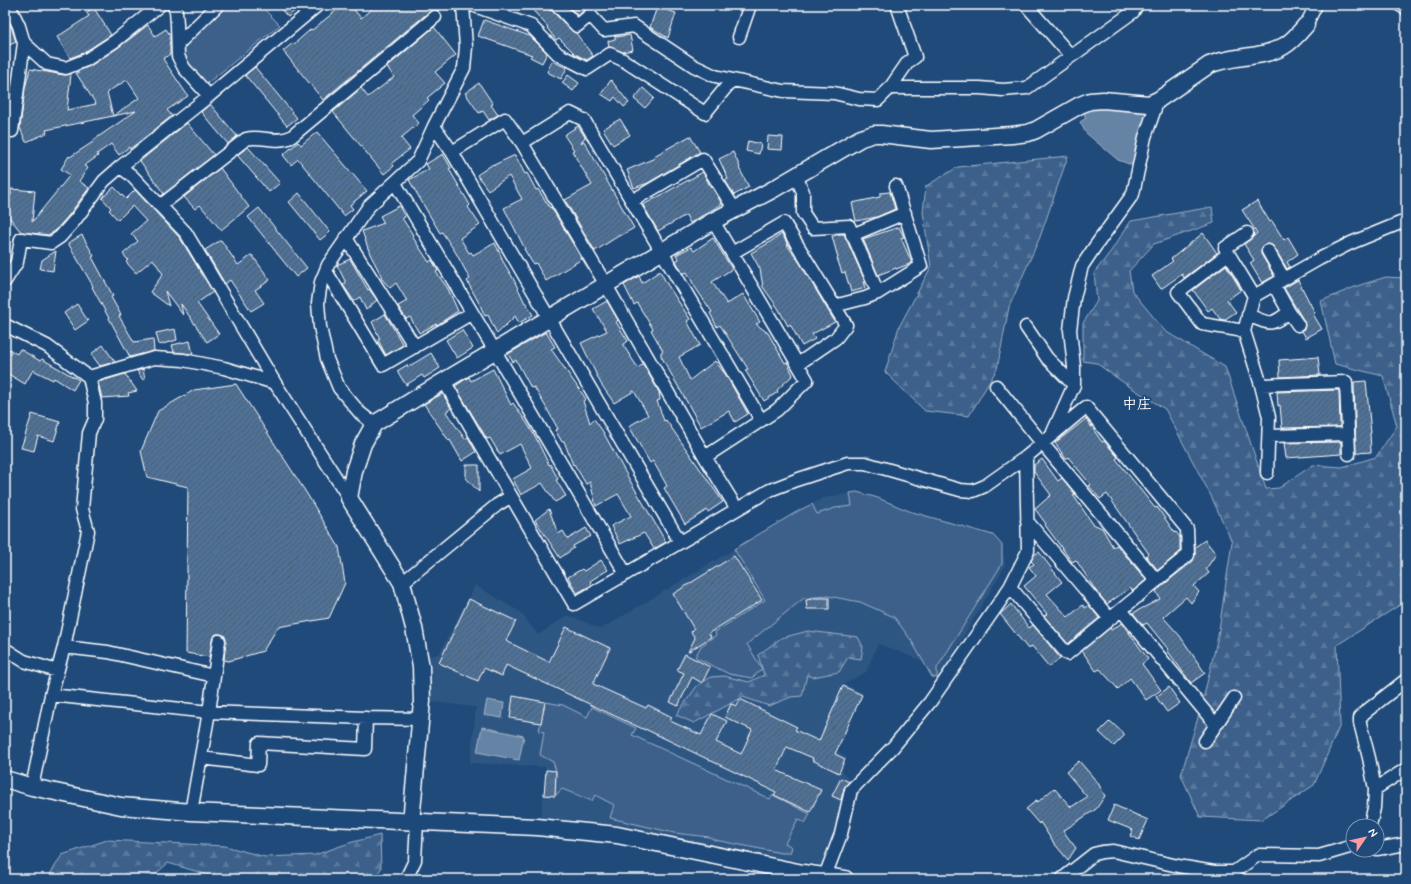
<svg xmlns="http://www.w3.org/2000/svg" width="1411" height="884" font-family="Mynerve,'Klee One',sans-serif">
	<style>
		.built { fill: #2e5683 }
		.forest { fill: url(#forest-firs); stroke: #9eb0c5 }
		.park { fill: #3c618b; stroke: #9eb0c5 }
		.water { fill: #6583a4; stroke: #a3b5c8 }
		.building { fill: url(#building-hatch); stroke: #fff }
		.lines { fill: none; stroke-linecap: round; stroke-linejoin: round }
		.street-casing { stroke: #fff; stroke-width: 15 }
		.secondary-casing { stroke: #fff; stroke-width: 19 }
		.street { stroke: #1f4a7a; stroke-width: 12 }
		.secondary { stroke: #1f4a7a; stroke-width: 16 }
		.labels { text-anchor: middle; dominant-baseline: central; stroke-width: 4; stroke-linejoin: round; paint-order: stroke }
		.quarter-label { font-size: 15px; font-weight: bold; fill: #fff; stroke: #1f4a7a }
	</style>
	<defs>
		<pattern id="forest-firs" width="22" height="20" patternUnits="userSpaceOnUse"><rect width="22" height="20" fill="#3c618b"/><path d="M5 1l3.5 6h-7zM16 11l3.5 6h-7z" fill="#59799c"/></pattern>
		<pattern id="building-hatch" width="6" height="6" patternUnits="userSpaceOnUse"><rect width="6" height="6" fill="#507197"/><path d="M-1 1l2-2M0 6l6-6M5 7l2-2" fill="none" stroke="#4e5b6a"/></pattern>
	</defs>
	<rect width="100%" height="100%" fill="#1f4a7a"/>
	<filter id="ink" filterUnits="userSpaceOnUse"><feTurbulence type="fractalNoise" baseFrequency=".025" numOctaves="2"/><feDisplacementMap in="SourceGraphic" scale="8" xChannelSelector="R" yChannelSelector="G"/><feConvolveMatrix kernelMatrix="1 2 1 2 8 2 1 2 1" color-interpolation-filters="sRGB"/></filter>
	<g filter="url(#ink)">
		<path class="built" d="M857 492 878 498 909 511 993 535 1002 545 1005 566 939 678 932 677 923 661 878 644 866 672 844 684 863 693 837 751 847 757 841 770 852 783 837 834 823 865 734 850 619 826 591 822 541 817 546 767 470 763 476 707 431 702V671L429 656 439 654 475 585 520 612 538 635 568 615 601 629 798 511 823 498Z"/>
		<path class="forest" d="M1068 156 1040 237 1009 307 997 369 969 416 925 411 885 372 899 327 931 267 923 212 926 186 958 167Z
			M1212 207 1214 223 1154 244 1129 271 1132 291 1165 331 1225 367 1266 489 1279 488 1313 465 1342 467 1376 457 1397 426 1383 376 1335 364 1321 301 1357 286 1386 277 1406 278V601L1337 645 1340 725 1314 785 1262 820 1200 817 1181 775 1202 704 1218 636 1232 542 1211 496 1165 409 1127 385 1096 363 1083 361V323L1097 301 1094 273 1111 251 1131 221Z
			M808 631 858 637 863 647 861 659 848 657 839 672 813 677 807 675 802 696 791 697 769 706 743 697 694 723 676 715 697 686 711 677 724 676 749 682 764 675 758 655 781 638Z
			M380 835 381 869 373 879H222L168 863 150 879H47L62 855 107 840 225 846 265 857 315 855 349 843Z"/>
		<path class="park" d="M218 5H260L280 25 205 85 186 67 179 45Z
			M857 492 878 498 909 511 993 535 1002 545V564L937 668V678L932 677 911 640 894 617 860 602 828 596 804 598 747 644 762 669 752 678 729 674 695 657 701 646 716 635 715 632 765 600 734 549 798 511 812 504 817 514 835 508 852 506 850 493Z
			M545 702 563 705 587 717 592 707 636 728 632 735 770 799 773 795 810 814 805 823 798 819 785 843 792 847 790 853H781L715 840 709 837 674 833 610 818 614 805 595 795 592 801 562 789 555 796 556 771 553 762 540 755 544 732 539 731Z"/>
		<path class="water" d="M1094 107 1132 110 1151 114 1135 166 1118 160 1086 133 1080 122 1086 118 1083 111Z
			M487 700 504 703 502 718 484 715Z
			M482 727 524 736 519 760 477 752Z"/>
		<path class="building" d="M277 5H301L288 17Z
			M335 5H350L361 18 376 5H444L437 10 430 11 323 100 283 51 293 43 294 44 311 29 312 30 338 9Z
			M528 5H545L550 11 551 10 572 31 576 33 593 56 587 60 575 54 559 38 556 40 547 28 548 27Z
			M576 5H597L593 8H589L585 9 578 16 571 9Z
			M657 7 676 13 668 38 650 27Z
			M94 8 111 35 83 53 70 58 57 37 89 16 86 12Z
			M5 14 12 29 16 42 5 47Z
			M484 20 530 36 547 53 542 63 530 57 532 55 478 36Z
			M148 25 155 36 166 29 170 35V42L169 43 170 45V54L163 59 188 96 167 110 172 116 130 149 129 147 119 155 111 144 97 154 98 156 84 166 88 168 79 181 89 188 69 215 55 231 49 235 21 232 5 212V194L11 195V189L35 191 32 222 70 175 61 169 69 156 70 157 93 142 92 141 136 111 113 116 139 98 127 80 107 92 113 116 46 130 47 133 26 142 20 128 25 88 30 69 64 75 71 74 67 110 96 104 76 73H78V71L90 66 119 47Z
			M434 27 456 55 435 72 445 83 427 98 429 100 412 115 419 123 401 138 410 149 392 163 394 166 384 174 333 112 361 88 368 97 394 77 387 67Z
			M630 35 633 50 623 52 609 47 608 41 615 39V37Z
			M552 61 567 68 561 79 547 72Z
			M255 67 297 118 287 126 245 75Z
			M568 75 579 83 573 91 562 83Z
			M611 80 629 103 624 107 615 97 612 101 601 94Z
			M479 83 493 104 491 105 498 115 489 120 483 111 479 113 465 93Z
			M643 88 654 98 645 108 634 99Z
			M210 104 237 136 228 144 201 112Z
			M620 119 630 135 613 145 603 129Z
			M187 123 214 155 164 194 140 161Z
			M578 126 585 137 581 143 584 141 634 228 620 236V235L595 251 565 200 592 185 572 151 574 150 564 135Z
			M317 132 367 191 350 205 353 209 344 216 298 159 291 165 283 155 298 142 301 145Z
			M690 136 700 152 648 183 634 188 627 170 655 158 654 156Z
			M768 136 783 137 782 150 767 149Z
			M748 141 761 144 759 154 746 151Z
			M248 147 280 183 269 192 237 155Z
			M733 152 740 167 739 168 749 187 734 195 725 180 728 179 719 159Z
			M443 154 451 168 449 169 470 205 468 207 480 225 460 238 469 253 471 252 473 255 495 243 502 258H501L513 278 525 303H526L533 315 519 323 515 316 497 334 488 315 485 316 479 303 467 281 470 279 456 253 442 232 440 233 409 180 429 169 426 164Z
			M515 155 525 174 527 173 536 190 538 189 550 208 551 207 582 259 546 281 536 263 533 264 524 249H525L504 208 522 199 509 176 488 190 477 175 493 164 494 165Z
			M220 168 249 207 221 230 200 205 195 209 184 197Z
			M703 172 711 188 712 187 722 204 690 223 686 215 658 231 643 205Z
			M114 187 126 199 135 190 180 238 213 292 197 303 219 334 207 342 181 304 183 315 165 291 169 306 150 292 163 274 153 259 136 273 126 262 128 260 123 254 138 241 131 234 146 221 132 206 118 220 109 210 111 208 102 198Z
			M890 192 895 209 877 217 856 221 852 203 880 197V193Z
			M299 193 330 232 320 240 289 202Z
			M1257 201 1270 222 1272 221 1284 240 1288 237 1298 254 1287 262 1290 267 1287 269 1274 247 1268 244 1264 245 1261 251V254L1274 276 1262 283 1250 263 1254 260 1244 244 1251 239 1257 233 1242 210Z
			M399 206 405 217 402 218 413 235 412 236 429 262 432 260 438 271 436 272 448 289 458 311 437 325 436 324 419 333 410 317 406 319 398 306 407 301 396 283 390 288 381 278 382 277 370 254 362 231 384 223 380 216Z
			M259 208 307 268 296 277 248 217Z
			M899 227 904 237 901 238 912 263 896 269V268L878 275 863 239Z
			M1203 233 1217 253 1184 278 1182 274 1161 289 1152 276 1173 261 1171 259Z
			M782 234 788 245H787L800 263 835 322 812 334 815 339 802 346 790 324 788 326 778 308 763 287 760 269 751 253 767 244Z
			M840 234H844L865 281 863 282 865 288 851 292 845 272 842 273 837 258H838L832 236Z
			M82 235 94 256 92 257 113 296 111 297 121 315 119 316 134 342 153 339 154 351 130 357 92 287 93 286 68 243Z
			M713 238 732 269 712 282 727 304 743 294 760 322 756 324 768 333 785 363 787 362 793 375 777 390 778 392 764 401 745 370 748 369 720 325 717 327 710 313 712 312 695 287 687 272 683 274 676 261 679 259 676 255 691 247 694 251Z
			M221 240 238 265 252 255 270 280 255 290 264 303 251 311 230 280 225 284 205 250Z
			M56 251 53 271 40 269 42 260Z
			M350 259 368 290 369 289 377 300 366 310 360 297 354 301 343 285 346 283 337 265Z
			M1226 265 1241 290 1227 300 1236 312 1224 320 1220 319 1212 308 1208 311 1193 290Z
			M660 271 667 284 690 319 687 321 700 345 679 357 690 380 715 361 726 375 748 414 735 422 729 411 701 427 661 356V352L663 351 651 330 653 329 637 303 634 305 624 285 639 276 642 283Z
			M1298 280 1315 313 1313 314 1322 329 1306 338 1302 331 1305 328 1304 321 1284 288Z
			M607 301 618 320 616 322 628 341 623 345 638 368 643 364 659 392 660 400 657 401 664 421 666 420 723 502 708 512 707 510 685 524 664 488 667 486 653 461 650 463 629 426 648 415 634 391 614 403 601 384 581 343 607 331 593 309Z
			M77 304 88 321 75 330 64 313Z
			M385 314 403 345 386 355 378 340 380 339 372 322Z
			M175 329 177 340 159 345 156 333Z
			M462 330 473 348 457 358 446 340Z
			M546 332 555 347 551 349 586 399 583 401 590 423 594 419 602 430 629 479 666 542 654 549 644 533 620 544 611 526 631 516 618 494 596 506 590 482 586 484 574 464 573 465 564 441 562 442 555 430 558 429 547 409 534 387 531 388 516 360 513 362 508 354Z
			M190 341 193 354 174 352 172 345Z
			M103 345 115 362 100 366 91 354Z
			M5 347 17 354 20 349 40 361 42 359 79 380 73 390 54 378 53 380 33 370 25 384 5 372Z
			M431 353 440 368 424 378 422 375 406 385 397 371 407 365 408 367Z
			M1318 357 1320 375 1280 377 1279 360Z
			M143 369 145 379 143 380 137 371Z
			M493 369 511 405 513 403 527 423 536 438 549 465 550 464 558 479 556 480 566 496 555 502 542 483 521 495 513 479 532 468 520 444 500 455 490 438 487 439 455 386 469 377 471 381Z
			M125 374 137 391 128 393 129 396 102 398 98 382Z
			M1366 381 1371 433H1370L1371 452 1356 453 1354 382Z
			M236 384 307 494 339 547 345 583 329 618 278 627 263 651 229 661 224 660 226 639 224 635 220 634H216L213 637 209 657 186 653 188 487 147 477 141 451 158 411 194 390Z
			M1339 390 1340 427 1282 428 1280 405 1278 406 1277 392Z
			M442 394H443L451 408 446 412 465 439 468 437 476 452 462 461 450 440 449 441 424 404Z
			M32 414 60 422 54 441 38 436 34 451 21 448Z
			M1086 419 1102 442 1104 441 1118 457 1116 459 1155 508 1157 507 1175 533 1176 532 1180 537V552L1158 570 1146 556 1149 554 1107 494 1100 499 1089 486 1091 485 1068 457 1066 459 1055 443Z
			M1341 442V454L1286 458 1284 443Z
			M1042 459 1058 481 1062 478 1075 494 1073 495 1093 524 1102 528 1113 547 1117 545 1146 580 1133 591 1130 588 1107 604 1096 591 1076 560 1072 562 1045 525 1046 524 1035 509 1051 495 1034 472V465Z
			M466 465H479V492L466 478Z
			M549 509 558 534 563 531 568 539 586 528 591 536 573 546 574 548 560 558 535 520Z
			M1205 540 1216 554 1206 569 1209 573 1194 586 1199 592 1191 603 1186 597 1163 617 1180 636 1205 673 1191 683 1167 650 1168 649 1147 623 1143 625 1133 613 1160 599 1156 591 1193 561 1195 555V547Z
			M1039 552 1062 582 1047 594 1068 617 1083 605 1085 608 1089 605 1099 618 1068 644 1044 616 1047 614 1024 586 1036 576 1029 567 1034 564 1031 561 1034 555Z
			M734 556 762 600 709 633 711 637 688 652 695 638 691 632 694 629 673 594Z
			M601 560 608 570 590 581 592 585 577 593 568 577 582 569 584 571Z
			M813 598H829V609H807L806 600 813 599Z
			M469 599 516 621 506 641 549 662 566 627 610 648 593 684 646 708 648 705 672 717 670 721 701 735 712 714 727 721 716 742 741 754 752 730 725 717 731 704 737 706 740 699 797 727 795 730 819 741 843 686 862 695 835 754 845 759 839 773 812 760 813 758 787 747 776 770 821 790 810 812 774 795 776 792 645 729V730L506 665 502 676 484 668 478 681 439 663Z
			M1011 604 1029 628 1033 625 1060 658 1049 667 1032 646 1028 649 1000 614Z
			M1122 623 1148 659 1142 664 1161 690 1146 700 1130 678 1118 689 1100 669 1096 671 1082 651 1110 628 1111 630Z
			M685 654 710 667 702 683 692 677 678 706 670 702 684 673 677 670Z
			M1169 687 1180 703 1167 712 1156 697Z
			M513 696 545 702 541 723 510 718Z
			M1110 721 1125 735 1114 746 1099 732Z
			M1079 761 1098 783 1105 796 1096 809 1063 831 1076 848 1068 860 1053 842 1040 822 1039 824 1026 809 1037 800 1038 802 1054 788 1071 807 1087 797 1066 772Z
			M546 770 556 771 555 796 544 795Z
			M841 778 849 782 844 788 841 800 832 796Z
			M1114 805 1148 820 1139 840 1130 836 1133 830 1108 820Z"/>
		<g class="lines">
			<defs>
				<path id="street" d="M9 5 19 26 24 43 12 131
					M173 5 176 11 177 24 178 56 184 68 209 96
					M472 5 531 26 558 54 587 69 610 54 623 60 705 113 732 80
					M557 5 577 26 590 15 604 30 634 26 694 66 715 76 783 91 834 93 859 99 878 100 890 88H980L1003 90 1027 88 1133 12 1137 5
					M1026 5 1071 56
					M1400 5 1406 9
					M1306 25 1316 5
					M739 37 750 5
					M24 43 47 64 66 68 86 60 115 41 160 5
					M178 44 218 5
					M890 88 908 62 915 57 897 5
					M434 126 452 152 680 542
					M522 143 606 285 705 457
					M452 152 505 119 522 143 570 113 584 120 761 420
					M120 167 131 175 186 233 275 383 349 498
					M796 176 803 192V213L813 228 849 226 878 293
					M395 183 495 351 626 574
					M632 201 703 159 735 210
					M160 206 246 139C261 135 276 144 291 137L435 17
					M713 221 807 380 777 410 705 457 737 509
					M1247 233 1225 248 1254 296
					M852 235 905 213
					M346 238 415 347
					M1268 251 1284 279
					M732 253 784 223 846 325 836 338 798 364
					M1228 254 1178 292 1202 324 1244 331
					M326 271 383 365 472 313
					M5 281 17 262 21 239 51 243 60 237 75 220 104 181 120 167 209 96 318 5
					M834 306 865 298 878 293 921 266 896 186
					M1289 312 1298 325
					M1248 315C1270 324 1270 327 1289 312L1274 285
					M5 325 47 346 89 377 95 403V419L89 433 82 509 88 531 64 647 51 695 32 787
					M1026 327 1047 358 1074 385
					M89 377 154 358 183 360 224 368 275 383
					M444 381 574 604 770 490 796 480 848 463H865L960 490 973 491 985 486 1026 457
					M1261 385 1346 382 1349 454
					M996 386 1042 443 1157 581
					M1086 407 1187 529 1188 555 1067 654 1010 587 1028 551 1026 457Z
					M374 424 360 413 339 388 327 359 320 327 318 303 321 282 328 265 369 206 418 161 434 126 464 68 466 47 463 5
					M1053 432 1074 385V367L1070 330 1074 298 1082 266 1094 248 1133 194 1145 137 1158 100
					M1269 436 1348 434
					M1267 473 1269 417 1261 385 1244 331 1254 296 1319 259 1351 243 1400 223 1406 222
					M1027 521 1110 619
					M402 583 497 505 510 497
					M1121 610 1216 725
					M64 647 108 652 214 676
					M5 649 24 661 57 671
					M1406 680 1364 713 1360 718V723L1369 758 1375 789 1406 769
					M51 695 209 712 191 812
					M366 718 420 719
					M1205 741 1234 698
					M201 758 258 765 259 743 365 749 366 718 209 712 219 641
					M1370 826 1374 808 1375 789
					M1377 849 1406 844
					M825 876 841 834 851 790 893 747 930 702 1010 587
					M406 879 415 860 417 822
					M1062 879 1094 854 1102 852 1113 851 1178 866 1214 872H1234L1258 855 1319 856 1353 846"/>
				<path id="secondary" d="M5 779 32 787 121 806 191 812 537 827 617 835 803 873 845 879
					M411 822 422 701 421 667 414 628 402 583 349 498 354 471 363 444 374 424 444 381 713 221 772 190 861 138 874 134H881L931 140 1012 135 1028 133 1036 130 1080 105 1090 101 1103 100 1149 104 1158 100 1209 65C1232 55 1262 59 1284 46 1293 41 1299 33 1306 25"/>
			</defs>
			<use href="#street" class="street-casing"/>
			<use href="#secondary" class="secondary-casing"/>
			<use href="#street" class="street"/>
			<use href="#secondary" class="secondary"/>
		</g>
	</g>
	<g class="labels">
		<g class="quarter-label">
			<text x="1137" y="405">中庄</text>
		</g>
	</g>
	<rect width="1411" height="884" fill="none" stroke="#1f4a7a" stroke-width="20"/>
	<rect x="10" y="10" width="1391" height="864" fill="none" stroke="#fff" stroke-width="1.5" filter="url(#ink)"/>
	<g transform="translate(1365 838) rotate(56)"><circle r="19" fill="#1f4a7a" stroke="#7992af"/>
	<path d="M0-3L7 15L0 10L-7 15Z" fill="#ff9aa2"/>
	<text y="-6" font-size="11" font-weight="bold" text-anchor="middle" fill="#ffffff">N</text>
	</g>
</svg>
